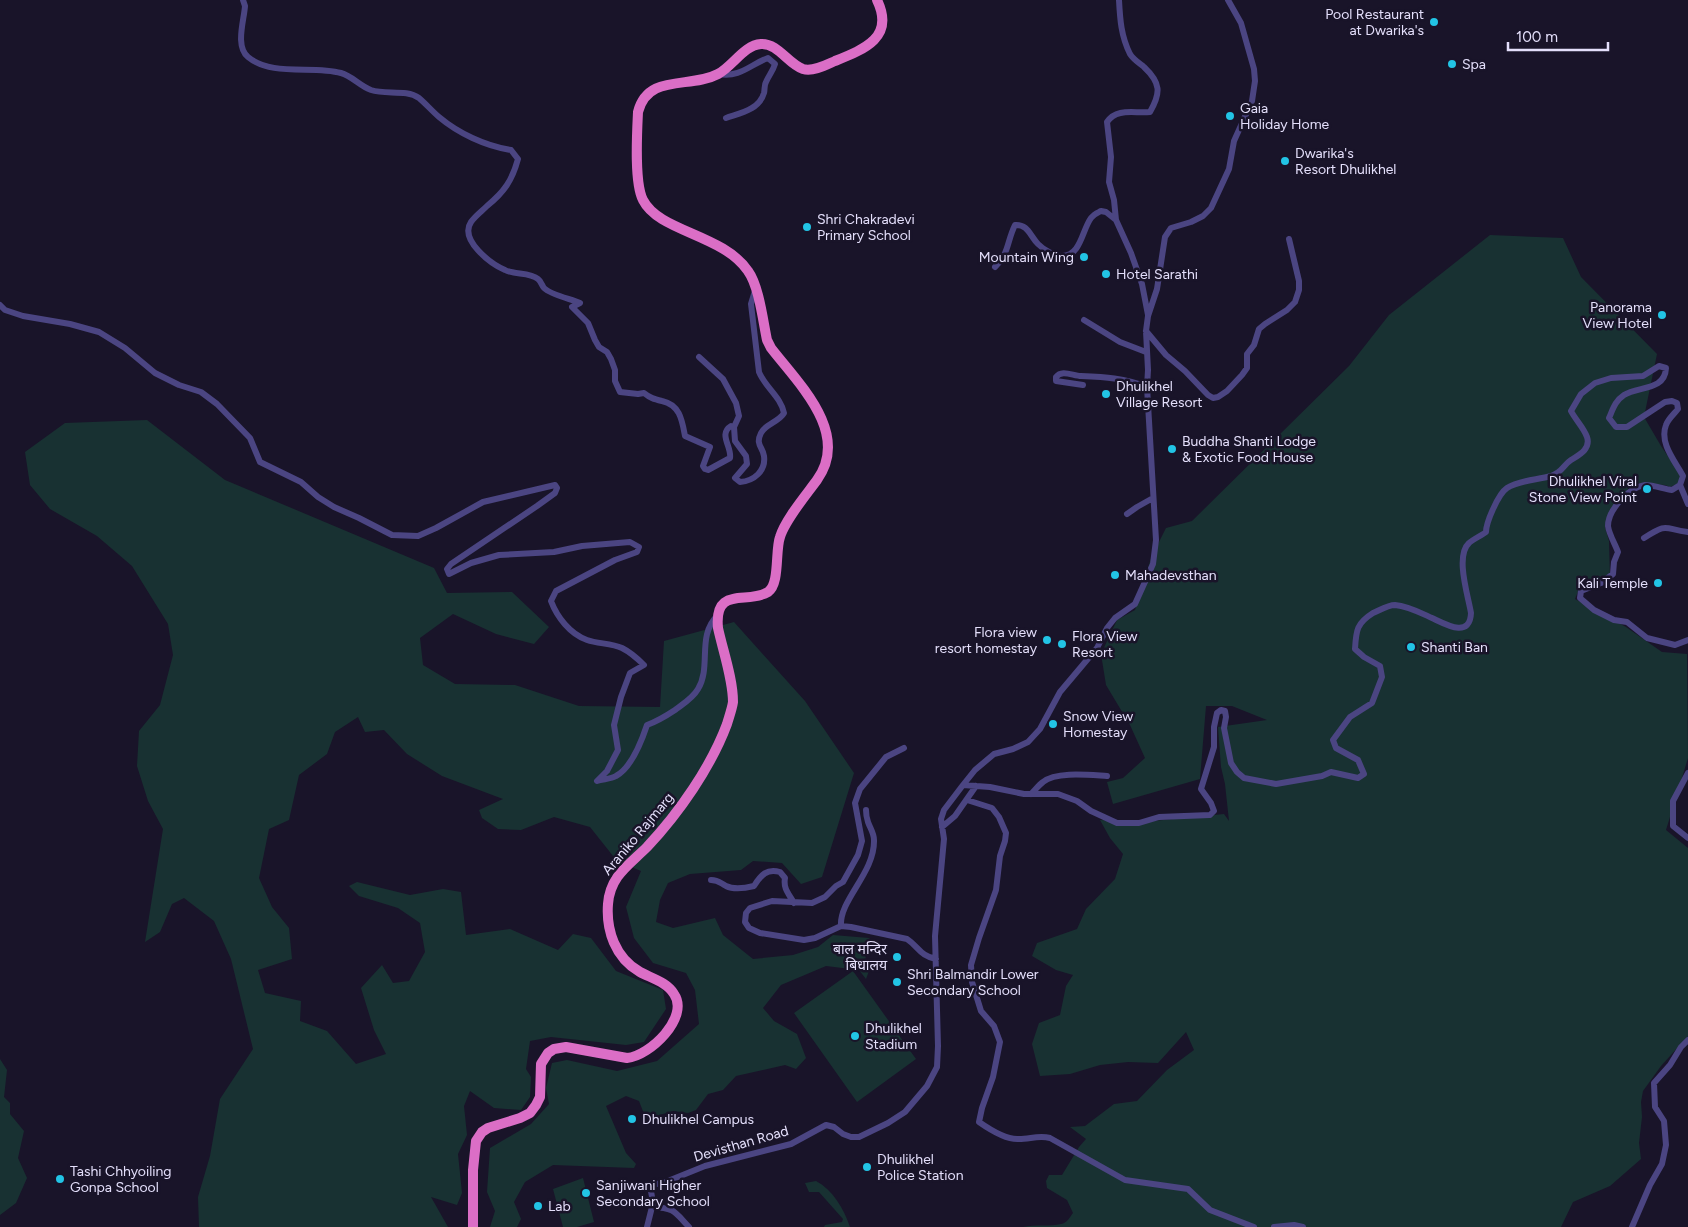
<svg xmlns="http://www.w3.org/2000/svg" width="1688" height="1227" font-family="Figtree,'Noto Sans Devanagari',sans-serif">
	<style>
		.green { fill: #183132 }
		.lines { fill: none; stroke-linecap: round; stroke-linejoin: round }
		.minor { stroke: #4b4582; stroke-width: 6 }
		.trunk { stroke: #db6ec6; stroke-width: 10 }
		.poi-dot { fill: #22c4e5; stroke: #191429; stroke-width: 2 }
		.labels { text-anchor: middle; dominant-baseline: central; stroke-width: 5; stroke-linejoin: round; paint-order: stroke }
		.poi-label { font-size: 14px; fill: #e4dffb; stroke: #191429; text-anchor: start }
		.street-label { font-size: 14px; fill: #e4dffb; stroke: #191429 }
	</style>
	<rect width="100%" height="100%" fill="#191429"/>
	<path class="green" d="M1490 235 1563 238 1581 277 1657 354 1644 417 1661 446 1680 474 1679 483 1670 487 1665 485 1633 483 1616 503 1605 527 1609 541 1610 578 1581 584 1575 599 1626 627 1662 652 1687 654 1688 758 1666 830 1688 848V1036L1661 1066 1643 1091 1641 1102 1642 1117 1639 1143 1641 1159 1610 1186 1573 1202 1561 1227H1023C1035 1224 1051 1227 1061 1224 1067 1223 1070 1217 1073 1213L1067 1200 1047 1188 1046 1181 1049 1175H1062L1079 1147 1086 1139 1070 1127 1085 1126 1114 1104 1137 1101 1167 1070 1194 1050 1186 1032 1158 1063 1128 1062 1100 1065 1070 1074 1040 1076 1032 1044 1039 1023 1060 1015 1066 986 1073 975 1056 970 1032 956 1037 943 1077 929 1086 909 1115 879 1123 854 1110 838 1100 820 1143 822 1224 814 1229 821 1225 784 1221 767 1218 727 1267 720 1232 706H1206L1200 779 1113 804 1107 782 1123 778 1145 758 1130 725 1106 685 1101 654 1117 620 1135 610 1151 558 1166 528 1192 521 1349 366 1389 315Z
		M147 420 225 480 434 568 447 593 512 592 549 627 534 644 496 634 453 614 420 638 423 665 455 684 515 685 579 706 660 707 664 641 734 622 805 701 854 773 822 877 801 884 782 863 753 861 741 870 690 874 668 883 660 900 656 922 673 928 715 918 723 935 753 959 793 955 818 947 833 935 869 938 875 944 865 955 869 971 866 979 859 970 826 966 781 985 763 1008 774 1021 797 1034 806 1058 796 1069 785 1065 736 1076 723 1090 708 1094 696 1110 688 1113 673 1111 646 1119 639 1101 626 1096 606 1106 626 1153 636 1164 634 1168 553 1165 525 1182 514 1202 521 1219 517 1227H490L495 1211 487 1192 490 1148 531 1124 549 1104 546 1088 552 1063 567 1060 617 1071 657 1061 699 1024 695 990 686 973 653 963 634 938 626 907 641 871 617 861 590 827 554 817 521 830 498 829 482 818 479 810 503 799 442 776 407 754 384 730 365 732 358 717 335 732 327 754 299 775 289 820 269 829 259 878 272 907 289 928 292 959 258 970 265 993 301 1001 300 1021 327 1031 356 1064 386 1054 374 1030 361 988 382 965 393 983 409 981 425 952 420 923 398 908 359 896 349 886 357 882 410 895 443 889 461 892 466 935 510 929 558 950 573 934 591 938 616 971 663 990 666 1009 644 1042 626 1045 551 1037 530 1041 526 1069 531 1077 530 1097 521 1110 494 1108 470 1091 464 1106 467 1135 458 1154 462 1193 457 1205 431 1197 448 1227H199L198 1197 210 1156 220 1099 253 1049 231 959 214 921 184 898 172 904 160 932 145 942 163 829 148 801 137 766 139 731 160 705 173 655 168 624 132 566 97 536 50 509 30 485 25 452 65 423Z
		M853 971 916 1059 857 1102 794 1013Z
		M0 1059 7 1070 4 1097 10 1103V1114L24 1131 18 1158 27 1178 16 1203 0 1215Z
		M583 1178 594 1222 577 1227H563L553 1189Z
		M816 1181C833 1190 844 1209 850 1227H824L825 1225 842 1222 843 1219 819 1192H809L805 1183Z"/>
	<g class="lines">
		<path class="minor" d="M243 0 245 6C244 21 235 46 248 57 272 77 313 65 341 73 352 76 360 86 371 90 386 95 406 89 419 98 426 104 432 111 439 117 458 133 485 146 511 150L518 159C512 181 504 192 487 206 482 211 475 216 471 222 459 240 491 264 505 270 514 275 530 272 538 279 541 281 542 286 544 288 551 295 571 299 580 303L572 307 588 323 595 340 599 347 607 352 611 359 615 370V381L620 392 638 394 644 393C650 398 654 399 662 401 680 405 682 420 685 436L710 447 703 466 705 469 708 470 730 458C732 447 718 434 731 426L734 427 735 441 746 456 747 464 735 478 740 482C754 481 766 471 764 456 763 447 755 445 761 433 765 424 779 422 784 413 781 397 765 387 759 372L751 304 755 291
			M1119 0C1120 19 1121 36 1130 54 1133 59 1139 63 1144 67 1161 83 1161 93 1150 112 1136 114 1117 107 1107 122L1111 157 1109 182 1114 200 1116 220 1131 253 1142 284 1148 315
			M719 74C740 78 751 64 768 58L775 64C773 71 769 75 766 82 764 85 765 89 764 93 759 110 740 113 726 118
			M995 267C1009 254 1007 241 1015 225 1028 224 1030 236 1038 244 1044 250 1054 256 1062 256 1081 256 1082 230 1091 218 1094 214 1097 213 1101 211L1106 212 1116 220
			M0 305 5 310 23 316 70 324 99 332 125 348 155 373 179 385 201 392 217 404 250 438 260 462 301 482 318 497 334 507 359 518 392 535 418 536 436 528 483 502 555 485 557 488 555 493 537 506 451 564 447 569 449 574 471 563 499 555 554 552 582 546 630 542 639 547 637 552 615 560 556 591 551 601C557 617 570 634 587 640 598 644 611 643 622 648 630 652 637 658 644 665L630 673 621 697 614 725 618 750 607 771 597 781C603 779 611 779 616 776 631 768 642 740 647 725 658 721 666 716 675 710 683 704 693 698 698 689 712 666 696 636 718 615
			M1084 320 1120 342 1146 352
			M1146 331 1166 355 1185 371 1208 395 1213 398 1218 397 1227 391 1242 375 1247 368V354L1254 345 1259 329 1265 324 1287 310 1295 302 1299 290V281L1289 239
			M699 357 723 379 736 403 739 416 734 427
			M1083 385 1056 381V377C1062 369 1073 376 1081 376 1104 377 1125 378 1147 387
			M1680 485 1688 504
			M1127 514 1137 507 1153 498
			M1644 538C1669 522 1663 529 1688 532
			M904 748 886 757 860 789 855 803 862 841 858 855 843 882 836 886 825 897 812 903 772 901 750 908 746 913 745 922 749 928 760 933 804 940 815 938 841 926 851 927 907 939C919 947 920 956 936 959
			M1688 773 1673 801V826L1688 838
			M963 785 975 770 994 754 1013 749 1028 742 1040 729 1060 692 1097 648 1107 628 1115 618 1135 604 1153 564 1156 540 1147 387 1148 370 1146 331 1148 316 1157 289 1165 237 1171 228 1191 222 1203 216 1211 208 1229 169 1234 141 1252 101 1255 81 1254 69 1241 23 1228 0
			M1031 794C1035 790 1039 785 1043 782 1056 771 1090 775 1107 776
			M967 800 992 808 999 817 1006 833 1005 841 1000 856 996 890 979 938 971 965 972 982 981 1011 994 1026 1000 1042 993 1077 982 1108 979 1122C989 1129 1006 1140 1019 1139 1030 1139 1039 1135 1050 1138L1125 1180 1188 1189 1210 1210 1254 1227
			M942 827 955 816 976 786
			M711 880C718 880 719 882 726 886 734 890 746 888 754 886 761 875 767 868 780 872L785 878C783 889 789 894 794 903
			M841 926C839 900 875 873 874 840 874 833 870 828 868 822 867 819 866 814 866 810
			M652 1207C675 1208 674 1211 689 1227
			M647 1227 653 1203 650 1185 663 1183 705 1166 791 1144 826 1125 834 1127 843 1134 851 1137H859L888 1123 905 1112 927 1086 937 1067 938 1046 935 936 944 839 941 819 944 810 963 785 990 787 1024 794H1058L1077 801 1091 811 1117 823H1139L1159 817 1210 815 1214 811 1211 803 1201 789 1214 747V727L1217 713 1221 710 1225 711 1226 717 1224 728 1231 763 1237 772 1244 778 1276 784 1322 776 1331 772 1358 778 1364 774 1358 760 1336 748 1333 740 1350 717 1372 703 1382 677 1380 666 1364 657 1355 649C1356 630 1357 623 1373 613 1380 610 1388 605 1395 605 1408 606 1421 613 1432 618 1445 624 1470 639 1471 613 1468 595 1455 556 1469 543 1473 539 1481 536 1486 532 1486 523 1498 494 1507 488 1519 480 1537 480 1551 476 1563 472 1563 465 1571 460 1579 455 1591 449 1587 437 1584 428 1575 419 1571 411L1581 394 1595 383 1611 378 1643 376 1659 366 1666 368C1665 391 1638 386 1624 395 1615 401 1613 409 1609 418L1616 427H1627L1665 402 1672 401 1677 403 1678 409C1674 414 1668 419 1666 425 1659 443 1675 461 1683 476L1680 485 1672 490C1664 489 1654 485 1645 485 1629 487 1608 510 1608 526 1609 534 1615 544 1618 552L1614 562 1613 574 1601 583 1581 591 1580 598 1594 610 1614 620 1627 622 1647 638 1675 645 1688 640
			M1274 1227 1294 1225 1303 1227
			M1632 1227 1650 1185 1662 1164 1666 1145 1664 1121 1655 1107 1654 1083 1670 1065 1681 1047 1688 1040"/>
		<path class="trunk" d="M473 1227V1170L476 1141 482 1132 488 1128 520 1118 530 1113 536 1105 540 1097 541 1064 548 1053 554 1049 566 1047 627 1058C650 1056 690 1017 674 994 667 982 651 978 640 972 615 958 606 930 608 904 610 876 629 865 647 847 679 813 711 767 727 724 729 717 732 709 733 702 733 679 723 651 718 628 714 585 747 605 768 592 780 584 775 551 780 537 785 520 806 495 817 480 851 433 798 383 771 348L767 340C763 321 759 286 748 271 723 234 659 232 643 200 634 183 637 133 638 112 648 73 690 89 718 74 733 66 744 45 761 44 778 43 788 64 803 69 813 72 826 65 835 61 865 49 895 37 877 0"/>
	</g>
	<g class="poi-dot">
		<circle cx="1434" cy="22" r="5"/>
		<circle cx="1452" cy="64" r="5"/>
		<circle cx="1230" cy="116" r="5"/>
		<circle cx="1285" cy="161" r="5"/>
		<circle cx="807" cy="227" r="5"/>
		<circle cx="1084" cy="257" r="5"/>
		<circle cx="1106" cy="274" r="5"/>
		<circle cx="1662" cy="315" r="5"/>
		<circle cx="1106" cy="394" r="5"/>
		<circle cx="1172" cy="449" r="5"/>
		<circle cx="1647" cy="489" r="5"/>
		<circle cx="1115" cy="575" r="5"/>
		<circle cx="1658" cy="583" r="5"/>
		<circle cx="1047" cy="640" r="5"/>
		<circle cx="1062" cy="644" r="5"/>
		<circle cx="1411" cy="647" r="5"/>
		<circle cx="1053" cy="724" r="5"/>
		<circle cx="897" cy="957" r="5"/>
		<circle cx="897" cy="982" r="5"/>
		<circle cx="855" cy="1036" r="5"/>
		<circle cx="632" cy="1119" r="5"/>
		<circle cx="867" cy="1167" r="5"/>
		<circle cx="60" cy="1179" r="5"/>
		<circle cx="586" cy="1193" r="5"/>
		<circle cx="538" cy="1206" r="5"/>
	</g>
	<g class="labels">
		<g class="poi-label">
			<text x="1424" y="14" text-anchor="end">Pool Restaurant<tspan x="1424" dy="16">at Dwarika's</tspan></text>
			<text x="1462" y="64">Spa</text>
			<text x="1240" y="108">Gaia<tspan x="1240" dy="16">Holiday Home</tspan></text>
			<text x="1295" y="153">Dwarika's<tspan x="1295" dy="16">Resort Dhulikhel</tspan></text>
			<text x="817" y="219">Shri Chakradevi<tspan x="817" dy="16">Primary School</tspan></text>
			<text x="1074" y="257" text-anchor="end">Mountain Wing</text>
			<text x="1116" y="274">Hotel Sarathi</text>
			<text x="1652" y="307" text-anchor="end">Panorama<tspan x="1652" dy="16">View Hotel</tspan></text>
			<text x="1116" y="386">Dhulikhel<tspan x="1116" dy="16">Village Resort</tspan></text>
			<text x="1182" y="441">Buddha Shanti Lodge<tspan x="1182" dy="16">&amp; Exotic Food House</tspan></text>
			<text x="1637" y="481" text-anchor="end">Dhulikhel Viral<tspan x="1637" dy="16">Stone View Point</tspan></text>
			<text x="1125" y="575">Mahadevsthan</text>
			<text x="1648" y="583" text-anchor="end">Kali Temple</text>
			<text x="1037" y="632" text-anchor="end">Flora view<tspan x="1037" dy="16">resort homestay</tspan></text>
			<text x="1072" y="636">Flora View<tspan x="1072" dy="16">Resort</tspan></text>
			<text x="1421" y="647">Shanti Ban</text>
			<text x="1063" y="716">Snow View<tspan x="1063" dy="16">Homestay</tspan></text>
			<text x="887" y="949" text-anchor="end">बाल मन्दिर<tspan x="887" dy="16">बिधालय</tspan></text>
			<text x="907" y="974">Shri Balmandir Lower<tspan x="907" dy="16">Secondary School</tspan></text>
			<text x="865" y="1028">Dhulikhel<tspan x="865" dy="16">Stadium</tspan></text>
			<text x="642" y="1119">Dhulikhel Campus</text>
			<text x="877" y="1159">Dhulikhel<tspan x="877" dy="16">Police Station</tspan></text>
			<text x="70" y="1171">Tashi Chhyoiling<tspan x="70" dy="16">Gonpa School</tspan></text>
			<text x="596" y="1185">Sanjiwani Higher<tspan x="596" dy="16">Secondary School</tspan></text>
			<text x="548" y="1206">Lab</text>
		</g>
		<g class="street-label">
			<text transform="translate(638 834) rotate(-50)">Araniko Rajmarg</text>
			<text transform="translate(741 1144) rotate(-16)">Devisthan Road</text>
		</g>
	</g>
	<path d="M1508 42v8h100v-8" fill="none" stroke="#e4dffb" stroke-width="2.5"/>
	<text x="1516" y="42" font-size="15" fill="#e4dffb" stroke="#191429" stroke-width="4" paint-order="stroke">100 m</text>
</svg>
